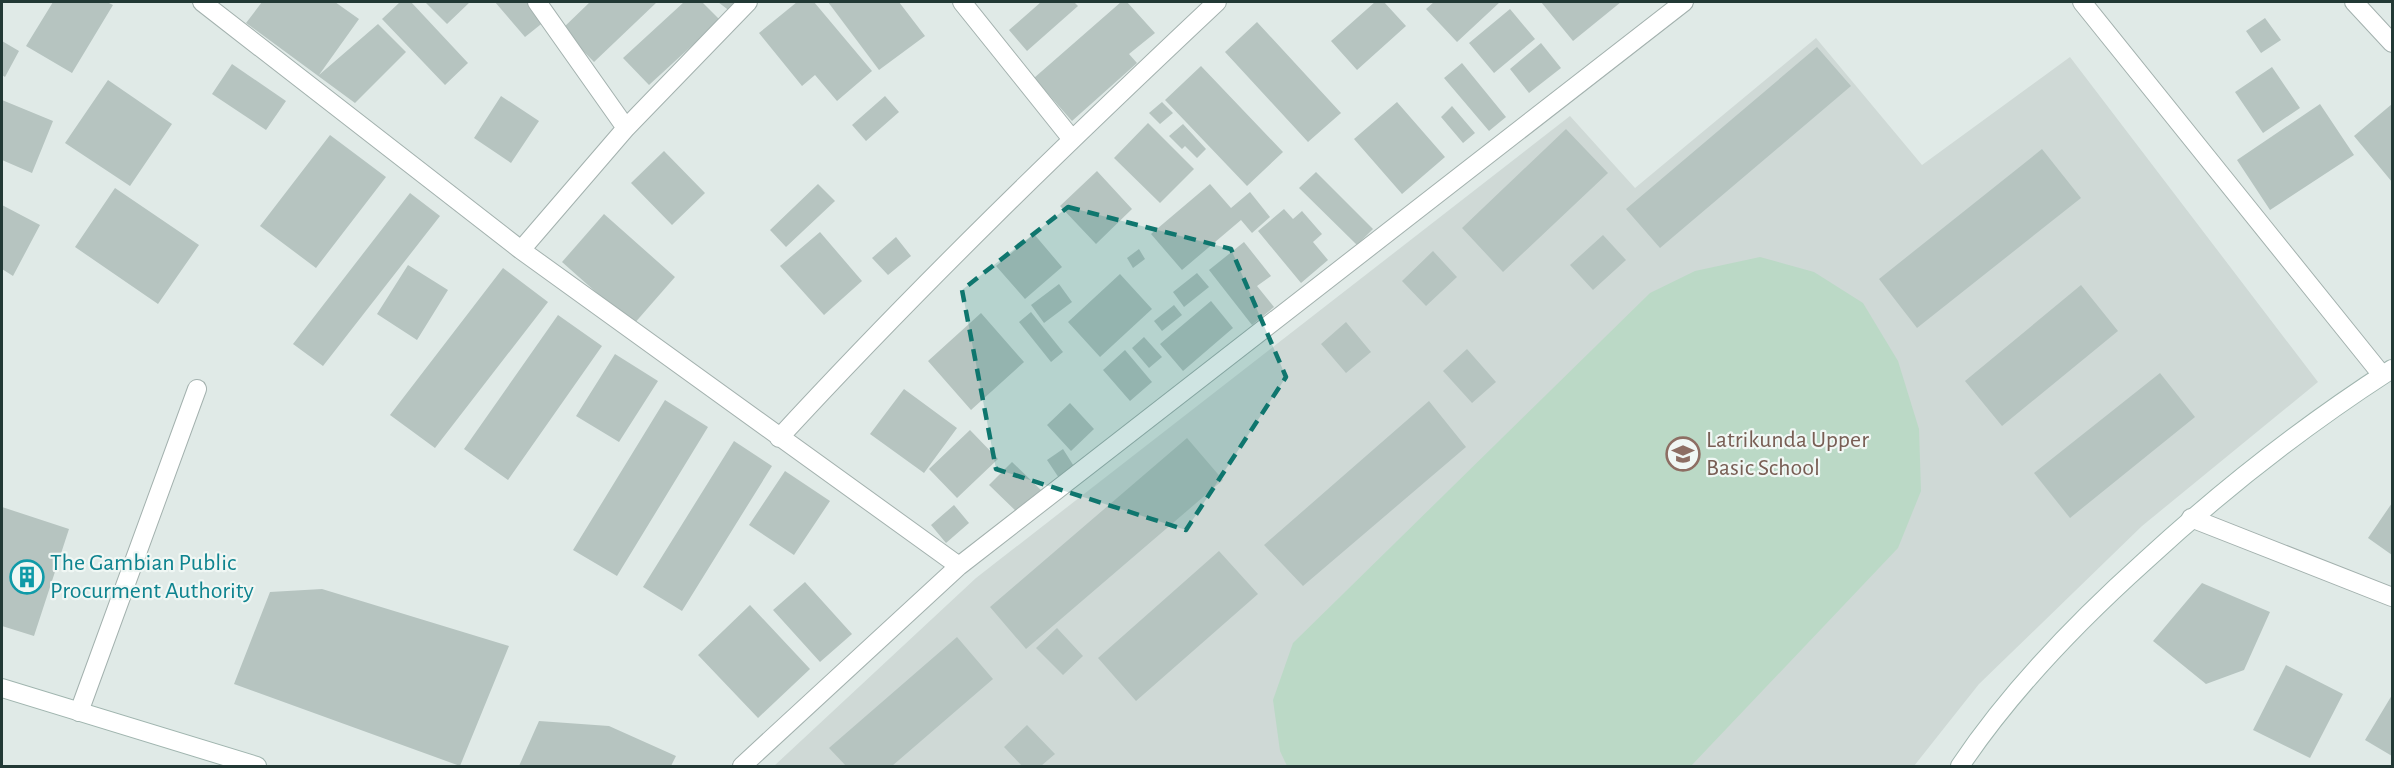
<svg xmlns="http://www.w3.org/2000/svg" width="2394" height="768" font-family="'Alegreya Sans',sans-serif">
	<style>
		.built { fill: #cfd9d6 }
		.green { fill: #bbd9c6 }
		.building { fill: #b6c4c0 }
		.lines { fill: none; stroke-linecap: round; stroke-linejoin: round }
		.street-casing { stroke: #a3b1ae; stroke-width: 20 }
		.secondary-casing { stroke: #a0b5af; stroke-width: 20 }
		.street { stroke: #fff; stroke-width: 18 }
		.secondary { stroke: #fff; stroke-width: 18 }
		.marked { fill: #0f766e; fill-opacity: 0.2; stroke: #0f766e; stroke-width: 4.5; stroke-dasharray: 12 8; stroke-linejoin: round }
		.labels { text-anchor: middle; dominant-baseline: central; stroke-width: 4.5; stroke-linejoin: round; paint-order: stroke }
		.education-label { font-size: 24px; fill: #785e54; stroke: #f0f7f4; text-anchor: start }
		.culture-label { font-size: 24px; fill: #0d838f; stroke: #f0f7f4; text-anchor: start }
	</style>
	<rect width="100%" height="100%" fill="#e0eae7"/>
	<path class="built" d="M1816 38 1922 165 2070 57 2318 382 2142 526 1979 684 1914 766H774L976 578 1570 116 1635 188Z"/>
	<path class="green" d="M1760 257 1814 272 1863 303 1898 361 1919 429 1921 491 1898 548 1691 766H1287L1280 751 1273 700 1293 643 1650 293 1695 271Z"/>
	<path class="building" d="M53 2H107L113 5 72 73 26 46Z
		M262 2H335L359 19 319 75 378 24 406 52 355 103 246 23Z
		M400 2H411L468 63 445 85 382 19Z
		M425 2H470L447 24Z
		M495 2H529L545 21 525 37Z
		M590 2H657L594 62 562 29Z
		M684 2H702L720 20 649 85 623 58Z
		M718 2H740L731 12Z
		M797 2H814L872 71 837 101 815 75 802 86 759 33Z
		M828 2H899L925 36 879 70Z
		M1041 2H1074L1078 6 1027 51 1009 30Z
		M1121 2H1127L1155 33 1129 54 1137 63 1072 121 1034 78Z
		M1375 2H1384L1406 26 1357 70 1331 41Z
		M1434 2H1500L1457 42 1426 9Z
		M1541 2H1621L1573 41Z
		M1510 9 1535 39 1494 73 1469 43Z
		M2265 18 2281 40 2261 53 2246 31Z
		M1257 22 1341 113 1308 142 1225 52Z
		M2 41 19 51 5 77 2 75Z
		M1541 43 1561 68 1529 93 1510 69Z
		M1817 47 1851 86 1660 248 1626 209Z
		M1462 63 1506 117 1489 131 1444 78Z
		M232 64 286 101 266 130 212 94Z
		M1201 66 1283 152 1247 186 1165 100Z
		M2272 67 2300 108 2263 133 2235 92Z
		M108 80 172 124 130 186 65 143Z
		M501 96 539 121 511 163 474 138Z
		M885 96 899 112 866 141 852 125Z
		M2 100 53 121 32 173 2 160Z
		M1162 102 1173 113 1160 124 1149 113Z
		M1397 102 1445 157 1402 194 1354 139Z
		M2320 104 2354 155 2270 210 2237 160Z
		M2392 104V182L2354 136Z
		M1452 106 1475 133 1463 143 1441 117Z
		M1148 123 1194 169 1160 203 1114 158Z
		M1183 124 1206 149 1197 158 1185 146 1182 149 1169 136Z
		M1566 129 1608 173 1503 272 1462 228Z
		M330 135 386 177 316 268 260 226Z
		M2042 149 2081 198 1917 328 1879 279Z
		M664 151 705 193 672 225 631 183Z
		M1097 171 1132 209 1096 244 1060 206Z
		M1316 172 1373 229 1357 245 1299 188Z
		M818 184 835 201 786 247 770 230Z
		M1210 184 1231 208 1250 192 1270 217 1252 233 1241 220 1182 270 1151 234Z
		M115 188 199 245 158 304 75 247Z
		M410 193 440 216 323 366 293 344Z
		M2 205 40 225 13 276 2 269Z
		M1284 209 1293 219 1302 211 1322 234 1313 242 1328 260 1301 283 1258 231Z
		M604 214 675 277 633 325 562 262Z
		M820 232 862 281 824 315 780 266Z
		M1034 234 1062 267 1025 299 996 266Z
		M1603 235 1626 260 1593 290 1570 265Z
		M896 237 911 256 888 275 872 258Z
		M1244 242 1271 276 1257 286 1274 307 1252 325 1209 270Z
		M1139 249 1145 259 1133 268 1127 258Z
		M1433 251 1457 277 1426 306 1402 281Z
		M408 265 448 290 417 340 377 314Z
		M503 268 548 302 435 448 390 415Z
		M1197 273 1209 287 1184 307 1173 292Z
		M1120 274 1152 309 1100 357 1068 322Z
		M1059 284 1072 302 1044 323 1031 305Z
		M2081 285 2118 331 2002 426 1965 381Z
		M1211 301 1233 328 1183 371 1160 344Z
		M1174 305 1182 315 1162 331 1154 321Z
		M1031 312 1063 352 1051 362 1019 322Z
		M981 313 1024 362 971 410 928 361Z
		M558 315 602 346 508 480 464 449Z
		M1346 322 1371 352 1346 373 1321 344Z
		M1144 337 1162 357 1149 368 1132 348Z
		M1467 349 1496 382 1472 403 1443 371Z
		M1125 350 1152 382 1130 401 1103 370Z
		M615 354 658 381 619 442 576 416Z
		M2160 373 2195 417 2070 518 2034 473Z
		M904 389 957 428 924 473 870 434Z
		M665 400 708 427 617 576 573 550Z
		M1429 401 1466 447 1303 586 1264 545Z
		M1070 403 1094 429 1071 451 1047 425Z
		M970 430 998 459 957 498 929 469Z
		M1187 438 1223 480 1026 649 990 607Z
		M734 441 772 466 682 611 643 587Z
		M1063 449 1077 471 1061 481 1047 460Z
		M1012 462 1043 492 1020 515 989 485Z
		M785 471 830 501 794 555 749 525Z
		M2392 503V555L2368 538Z
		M954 505 969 523 946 543 931 525Z
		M2 507 69 529 34 636 2 626Z
		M1219 551 1258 594 1136 701 1098 658Z
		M805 582 852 634 820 662 773 610Z
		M2202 583 2270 612 2244 670 2206 684 2153 641Z
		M322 589 509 646 460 766 234 684 270 592Z
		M750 605 810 669 758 718 698 655Z
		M1057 628 1083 656 1063 675 1036 648Z
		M957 637 993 679 892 766H846L829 748Z
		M2286 665 2343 694 2310 758 2253 730Z
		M2392 695V756L2365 740Z
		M539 721 609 726 676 756 671 766H519Z
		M1027 725 1055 754 1041 766H1022L1004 747Z"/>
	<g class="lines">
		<defs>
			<path id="street" d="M202 2 521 250 959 566
				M537 2 626 128
				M962 2 1071 138
				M2082 2 2382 375
				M2354 2 2392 43
				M521 250 626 128 748 2
				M779 438C919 286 1067 143 1217 2
				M2191 518 2392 597
				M79 712 197 389
				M742 766 959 566 1684 2"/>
			<path id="secondary" d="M2 688 257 766
				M1960 766C2011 690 2076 623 2145 561 2222 490 2305 425 2392 369"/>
		</defs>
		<use href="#street" class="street-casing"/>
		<use href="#secondary" class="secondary-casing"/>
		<use href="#street" class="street"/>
		<use href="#secondary" class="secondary"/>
	</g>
	<path class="marked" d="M1068 207 1231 249 1286 377 1186 530 996 469 962 290Z"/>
	<defs>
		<symbol id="school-ring" viewBox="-11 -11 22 22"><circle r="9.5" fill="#f0f7f4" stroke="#8d6e63" stroke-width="1.5"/><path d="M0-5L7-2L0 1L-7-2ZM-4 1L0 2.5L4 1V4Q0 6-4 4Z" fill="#8d6e63"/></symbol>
		<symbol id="building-ring" viewBox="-11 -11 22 22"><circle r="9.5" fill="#f0f7f4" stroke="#0f9aa8" stroke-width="1.5"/><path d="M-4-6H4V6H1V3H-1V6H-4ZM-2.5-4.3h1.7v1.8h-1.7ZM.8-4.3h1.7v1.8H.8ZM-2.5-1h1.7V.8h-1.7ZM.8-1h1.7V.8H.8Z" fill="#0f9aa8"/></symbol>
	</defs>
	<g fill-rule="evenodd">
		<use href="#school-ring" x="1664" y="435" width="38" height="38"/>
		<use href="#building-ring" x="8" y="558" width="38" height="38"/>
	</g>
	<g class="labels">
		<g class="education-label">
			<text x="1706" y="440">Latrikunda Upper<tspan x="1706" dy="28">Basic School</tspan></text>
		</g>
		<g class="culture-label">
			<text x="50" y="563">The Gambian Public<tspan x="50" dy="28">Procurment Authority</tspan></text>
		</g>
	</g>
	<rect width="2394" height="768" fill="none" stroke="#223935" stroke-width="6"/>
</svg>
